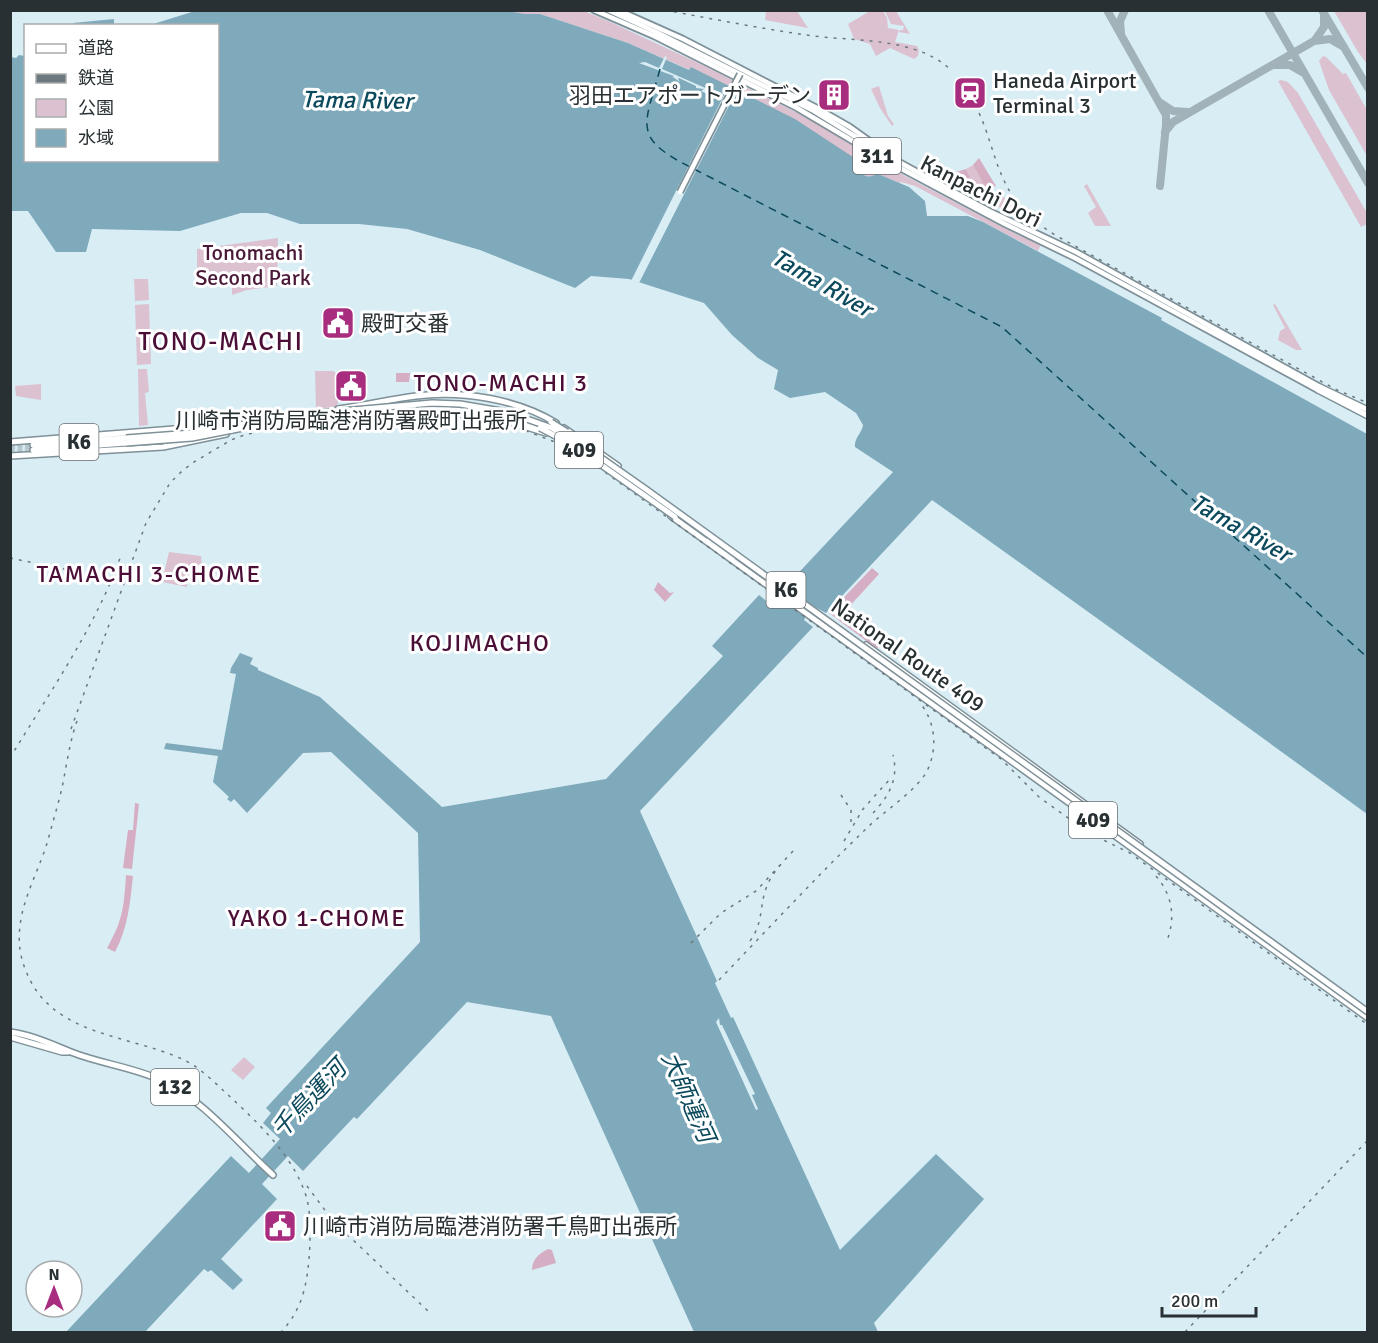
<svg xmlns="http://www.w3.org/2000/svg" width="1378" height="1343" font-family="Signika,'Noto Sans JP',sans-serif">
	<style>
		.green { fill: #dcc1d0 }
		.forest { fill: #d5aec3 }
		.water { fill: #7faabb }
		.pier { fill: #d9edf5 }
		.lines { fill: none; stroke-linecap: round; stroke-linejoin: round }
		.ferry { stroke: #0b495c; stroke-width: 1.5; stroke-dasharray: 8 6; stroke-linecap: butt }
		.taxiway { stroke: #a2b2b9; stroke-width: 8 }
		.highway-tunnel { stroke: #b6c7ce; stroke-width: 5; stroke-dasharray: 5 2.5; stroke-linecap: butt }
		.primary-casing { stroke: #7f9198; stroke-width: 8 }
		.highway-casing { stroke: #7f9198; stroke-width: 8 }
		.primary { stroke: #fff; stroke-width: 4.5 }
		.highway { stroke: #fff; stroke-width: 5 }
		.rail { stroke: #6c787d; stroke-width: 1.5; stroke-dasharray: 3 6; stroke-linecap: butt }
		.primary-bridge-casing { stroke: #7f9198; stroke-width: 8; stroke-linecap: butt }
		.highway-bridge-casing { stroke: #7f9198; stroke-width: 8; stroke-linecap: butt }
		.primary-bridge { stroke: #fff; stroke-width: 4.5 }
		.highway-bridge { stroke: #fff; stroke-width: 5 }
		.labels { text-anchor: middle; dominant-baseline: central; stroke-width: 6; stroke-linejoin: round; paint-order: stroke }
		.shield { fill: #fff; stroke: #686e70; stroke-width: 1.5 }
		.shield-label { font-size: 21px; font-weight: bold; fill: #283033 }
		.poi-label { font-size: 22px; fill: #283033; stroke: #fff; text-anchor: start }
		.street-label { font-size: 22px; fill: #283033; stroke: #fff }
		.park-label { font-size: 22px; fill: #491937; stroke: #fff }
		.water-label { font-size: 24px; font-style: italic; fill: #0b495c; stroke: #fff }
		.neighbourhood-label { font-size: 24px; letter-spacing: 1.5px; fill: #4b0f37; stroke: #fff }
		.quarter-label { font-size: 26px; letter-spacing: 1.5px; fill: #4b0f37; stroke: #fff }
	</style>
	<rect width="100%" height="100%" fill="#d9edf5"/>
	<path class="green" d="M501 11H584L608 21 707 67 815 122 905 176 1018 235 1041 244 1038 251 915 186 901 182 899 183 878 174 872 177 866 176 861 170 691 67 690 70 628 43 540 14H525Z
		M766 11H797L808 28 765 20Z
		M870 11H883L887 18 888 28 899 30 895 42 917 46 919 50 918 56 914 59 890 48 876 56 870 44 854 39 848 24Z
		M885 11H896L910 34 899 32 900 30H903L904 26 891 24Z
		M1334 11H1367V64L1358 52Z
		M1323 56 1326 57 1343 74 1346 73 1367 110V156L1329 90 1319 61Z
		M1281 80 1288 82 1298 93 1367 213V224L1361 227 1278 81Z
		M879 86 888 116 894 124 892 126 880 108 871 89Z
		M973 165 986 189 976 188 966 169Z
		M1087 184 1111 226H1095L1088 213 1096 207 1084 186Z
		M1000 196 1009 199 1012 208 1007 211 978 197Z
		M278 238 277 286 247 290 232 295V278L197 277V249Z
		M134 279H148L149 300 135 301Z
		M149 304 151 364 137 365 135 305Z
		M1275 304 1302 350H1296L1278 340 1280 331 1285 328 1273 305Z
		M138 369H147L149 392 145 393 148 425 139 426Z
		M315 371H333L337 374 338 404 335 407 316 409Z
		M41 384V400L16 396 15 386Z
		M169 552 201 556 202 565 190 566 187 587 162 582Z
		M244 1057 255 1067 243 1080 231 1070Z"/>
	<path class="forest" d="M979 158 996 186 986 189 973 165Z
		M966 169 976 188 960 180 956 172Z
		M396 373H410L409 382H396Z
		M872 568 879 574 848 608 882 641 877 649 829 613Z
		M658 582 670 593 674 592 665 602 654 590Z
		M135 803 139 804 132 869 123 868 128 830H133Z
		M126 875 133 876C130 903 128 928 115 952L107 948C123 920 124 906 126 875Z
		M548 1249 552 1250 556 1263 532 1270C532 1260 538 1254 548 1249Z"/>
	<path class="water" d="M501 10 525 14H540L628 43 689 70 691 67 795 119 859 161 862 166V173C867 179 872 176 878 174L909 187 925 201 927 216H968L983 222 1162 318 1161 320 1367 434V814C1223 709 1078 604 932 500L826 613 815 607 805 618 804 620 813 627 640 811 717 981 715 983 731 1018 733 1017 840 1250 936 1154 984 1199 874 1323 878 1332H694L551 1016 467 1002 357 1119 354 1117 303 1171 288 1156 262 1184 277 1199 221 1259 243 1280 233 1290 211 1270 208 1272 204 1269 145 1332H66L231 1156 249 1173 280 1139 263 1123 271 1113 266 1108 420 942 418 833 331 752 303 753 247 813 234 799 231 802 227 799 229 797 213 782 218 756 164 749 166 743 222 750 236 674 230 673 231 668 240 653 253 658 250 664 258 668V670L320 697 442 807 606 779 723 656 712 646 759 595 770 604 774 599 785 604 795 593V590L788 586 789 583 893 472 855 447C854 438 862 433 863 425L856 413 825 392 790 398 774 389 778 370 758 358 732 335 704 303 629 279 591 276 575 288 480 250 407 229 359 224H300L267 213H241L180 231 92 229 86 252H56L28 211H11V57L16 58 19 55 25 56 26 160H218V26L150 25 195 11Z
		M114 19V25H71H74L73 23Z"/>
	<path class="pier" d="M665 56 667 57 662 69 710 90 712 96 701 91 704 89 696 88V86L679 78 678 79 680 82 673 77 671 78 674 76 639 63 645 62 659 68Z
		M730 83 738 88 638 285 630 283Z
		M719 1018 720 1025H722L755 1094 752 1095 758 1109 756 1110 716 1022Z"/>
	<g class="lines">
		<path class="ferry" d="M660 69C645 125 631 137 690 167
			M694 169 1002 327 1368 658"/>
		<path class="taxiway" d="M1107 10 1166 115V125L1160 186
			M1268 10 1368 183
			M1322 10 1368 88
			M1121 33 1120 21 1125 10
			M1315 40 1324 27V14
			M1275 65H1290L1302 72
			M1161 103 1173 111 1188 112
			M1165 132 1173 122 1314 41 1330 39 1344 47"/>
		<path class="highway-tunnel" d="M10 447 33 445
			M10 452 33 450"/>
		<defs>
			<path id="primary" d="M594 10 654 36 797 108 883 159 1005 224 1075 258 1318 390
				M608 10 658 33 814 111 877 150
				M618 10 683 39 815 107 850 127 899 162 932 180 989 211 1076 252 1320 387"/>
			<path id="highway" d="M1320 387 1368 410
				M1318 390 1368 416
				M338 409C364 406 390 399 416 396 461 390 517 399 556 423
				M409 409 472 408
				M505 416 536 426
				M265 426 441 412 495 417 546 433
				M564 428 618 466
				M10 442 199 427 278 416
				M573 442 596 457
				M33 445 126 438
				M33 450 126 443
				M10 456 163 447 226 434
				M671 516 1368 1018
				M709 540 734 556
				M866 645 1140 844
				M10 1032C32 1035 51 1044 71 1052 101 1064 134 1067 163 1081 201 1098 241 1146 273 1175
				M10 1037 62 1052H68"/>
		</defs>
		<use href="#primary" class="primary-casing"/>
		<use href="#highway" class="highway-casing"/>
		<use href="#primary" class="primary"/>
		<use href="#highway" class="highway"/>
		<path class="rail" d="M665 10C712 19 759 28 806 35 852 42 915 36 951 70
			M961 82C1004 140 983 191 1055 235L1337 390 1368 403
			M10 558 69 570
			M77 721C70 741 67 762 63 783 59 802 53 821 48 840 40 868 23 897 20 926 18 942 20 957 26 971 51 1036 127 1034 182 1059 198 1066 212 1080 225 1092 255 1120 289 1151 304 1190 311 1208 310 1226 310 1244 308 1278 305 1307 281 1332
			M71 729 146 523 170 483 182 471 194 462 231 440 247 434 270 430 424 417 455 418 483 421 521 429 555 442 591 462 1001 759 1039 797 1089 833 1130 853 1368 1025
			M10 758C48 695 96 626 120 558
			M841 795 851 810V828
			M873 813C889 796 899 779 893 755
			M844 841 863 809 890 779
			M1156 876C1173 896 1176 919 1166 943
			M750 941C764 922 759 905 767 886 772 873 783 862 793 851
			M691 943 721 913 756 891 781 864
			M719 980C769 928 818 875 869 826 886 810 914 792 926 773 938 750 936 724 921 704
			M307 1186 333 1221 428 1311
			M1185 1332 1368 1140"/>
		<defs>
			<path id="primary-bridge" d="M680 192 740 74"/>
			<path id="highway-bridge" d="M551 422 567 432
				M540 428 573 445 675 517
				M126 438 192 433 296 415 432 403 460 404 507 412 552 428 583 445 647 490 1368 1012
				M126 443 192 438 268 423"/>
		</defs>
		<use href="#primary-bridge" class="primary-bridge-casing"/>
		<use href="#highway-bridge" class="highway-bridge-casing"/>
		<use href="#primary-bridge" class="primary-bridge"/>
		<use href="#highway-bridge" class="highway-bridge"/>
	</g>
	<defs>
		<symbol id="station-square" viewBox="-11 -11 22 22"><rect x="-9" y="-9" width="18" height="18" rx="4" fill="#a92d7f" stroke="#fff"/><path d="M-3-6H3Q5-6 5-4V2Q5 4 3 4L4.5 6H3L1.5 4h-3L-3 6H-4.5L-3 4Q-5 4-5 2V-4Q-5-6-3-6ZM-3.5-4v3h7v-3ZM-3.5 1v1.5H-2V1ZM2 1v1.5H3.5V1Z" fill="#fff"/></symbol>
		<symbol id="building-square" viewBox="-11 -11 22 22"><rect x="-9" y="-9" width="18" height="18" rx="4" fill="#a92d7f" stroke="#fff"/><path d="M-4-6H4V6H1V3H-1V6H-4ZM-2.5-4.3h1.7v1.8h-1.7ZM.8-4.3h1.7v1.8H.8ZM-2.5-1h1.7V.8h-1.7ZM.8-1h1.7V.8H.8Z" fill="#fff"/></symbol>
		<symbol id="civic-square" viewBox="-11 -11 22 22"><rect x="-9" y="-9" width="18" height="18" rx="4" fill="#a92d7f" stroke="#fff"/><path d="M-.6-6.5H3V-4.5H.6V-3L4-1V1h2V6H-6V1h2V-1L-.6-3ZM-1.2 2.5V6h2.4V2.5Z" fill="#fff"/></symbol>
	</defs>
	<g fill-rule="evenodd">
		<use href="#station-square" x="951" y="74" width="38" height="38"/>
		<use href="#building-square" x="815" y="76" width="38" height="38"/>
		<use href="#civic-square" x="319" y="304" width="38" height="38"/>
		<use href="#civic-square" x="332" y="367" width="38" height="38"/>
		<use href="#civic-square" x="261" y="1207" width="38" height="38"/>
	</g>
	<g class="labels">
		<g class="shield">
			<rect x="853" y="138" width="48" height="36" rx="4.5"/>
			<rect x="59.5" y="424" width="39" height="36" rx="4.5"/>
			<rect x="555" y="432" width="48" height="36" rx="4.5"/>
			<rect x="766.5" y="572" width="39" height="36" rx="4.5"/>
			<rect x="1069" y="802" width="48" height="36" rx="4.5"/>
			<rect x="151" y="1069" width="48" height="36" rx="4.5"/>
		</g>
		<g class="shield-label">
			<text x="877" y="156">311</text>
			<text x="79" y="442">K6</text>
			<text x="579" y="450">409</text>
			<text x="786" y="590">K6</text>
			<text x="1093" y="820">409</text>
			<text x="175" y="1087">132</text>
		</g>
		<g class="poi-label">
			<text x="993" y="80">Haneda Airport<tspan x="993" dy="25">Terminal 3</tspan></text>
			<text x="811" y="95" text-anchor="end">羽田エアポートガーデン</text>
			<text x="361" y="323">殿町交番</text>
			<text x="351" y="420" text-anchor="middle">川崎市消防局臨港消防署殿町出張所</text>
			<text x="303" y="1226">川崎市消防局臨港消防署千鳥町出張所</text>
		</g>
		<g class="street-label">
			<text transform="translate(981 191) rotate(27)">Kanpachi Dori</text>
			<text transform="translate(908 655) rotate(35)">National Route 409</text>
		</g>
		<g class="park-label">
			<text x="253" y="252">Tonomachi<tspan x="253" dy="25">Second Park</tspan></text>
		</g>
		<g class="water-label">
			<text transform="translate(357 100) rotate(1)">Tama River</text>
			<text transform="translate(822 283) rotate(30)">Tama River</text>
			<text transform="translate(1241 528) rotate(30)">Tama River</text>
			<text transform="translate(688 1097) rotate(66)">大師運河</text>
			<text transform="translate(309 1099) rotate(-47)">千鳥運河</text>
		</g>
		<g class="neighbourhood-label">
			<text x="501" y="383">TONO-MACHI 3</text>
			<text x="149" y="574">TAMACHI 3-CHOME</text>
			<text x="480" y="643">KOJIMACHO</text>
			<text x="317" y="918">YAKO 1-CHOME</text>
		</g>
		<g class="quarter-label">
			<text x="221" y="342">TONO-MACHI</text>
		</g>
	</g>
	<rect width="1378" height="1343" fill="none" stroke="#283033" stroke-width="24"/>
	<rect x="24" y="24" width="195" height="138" fill="#ffffff" stroke="#a9acad" stroke-width="1.5"/>
	<rect x="36" y="44" width="30" height="9" fill="#ffffff" stroke="#a9acad" stroke-width="1.5"/>
	<text x="78" y="54" font-size="18" fill="#283033">道路</text>
	<rect x="36" y="74" width="30" height="9" fill="#6c787d" stroke="#a9acad" stroke-width="1.5"/>
	<text x="78" y="84" font-size="18" fill="#283033">鉄道</text>
	<rect x="36" y="99" width="30" height="18" fill="#dcc1d0" stroke="#a9acad" stroke-width="1.5"/>
	<text x="78" y="114" font-size="18" fill="#283033">公園</text>
	<rect x="36" y="129" width="30" height="18" fill="#7faabb" stroke="#a9acad" stroke-width="1.5"/>
	<text x="78" y="144" font-size="18" fill="#283033">水域</text>
	<g transform="translate(54 1289)"><circle r="28" fill="#ffffff" stroke="#a9acad" stroke-width="1.5"/>
	<path d="M0-4.5L10 22L0 15L-10 22Z" fill="#a92d7f"/>
	<text y="-9" font-size="16" font-weight="bold" text-anchor="middle" fill="#283033">N</text>
	</g>
	<path d="M1162 1307v9h94v-9" fill="none" stroke="#283033" stroke-width="3"/>
	<text x="1171" y="1307" font-size="18" fill="#283033" stroke="#ffffff" stroke-width="4.5" paint-order="stroke">200 m</text>
</svg>
